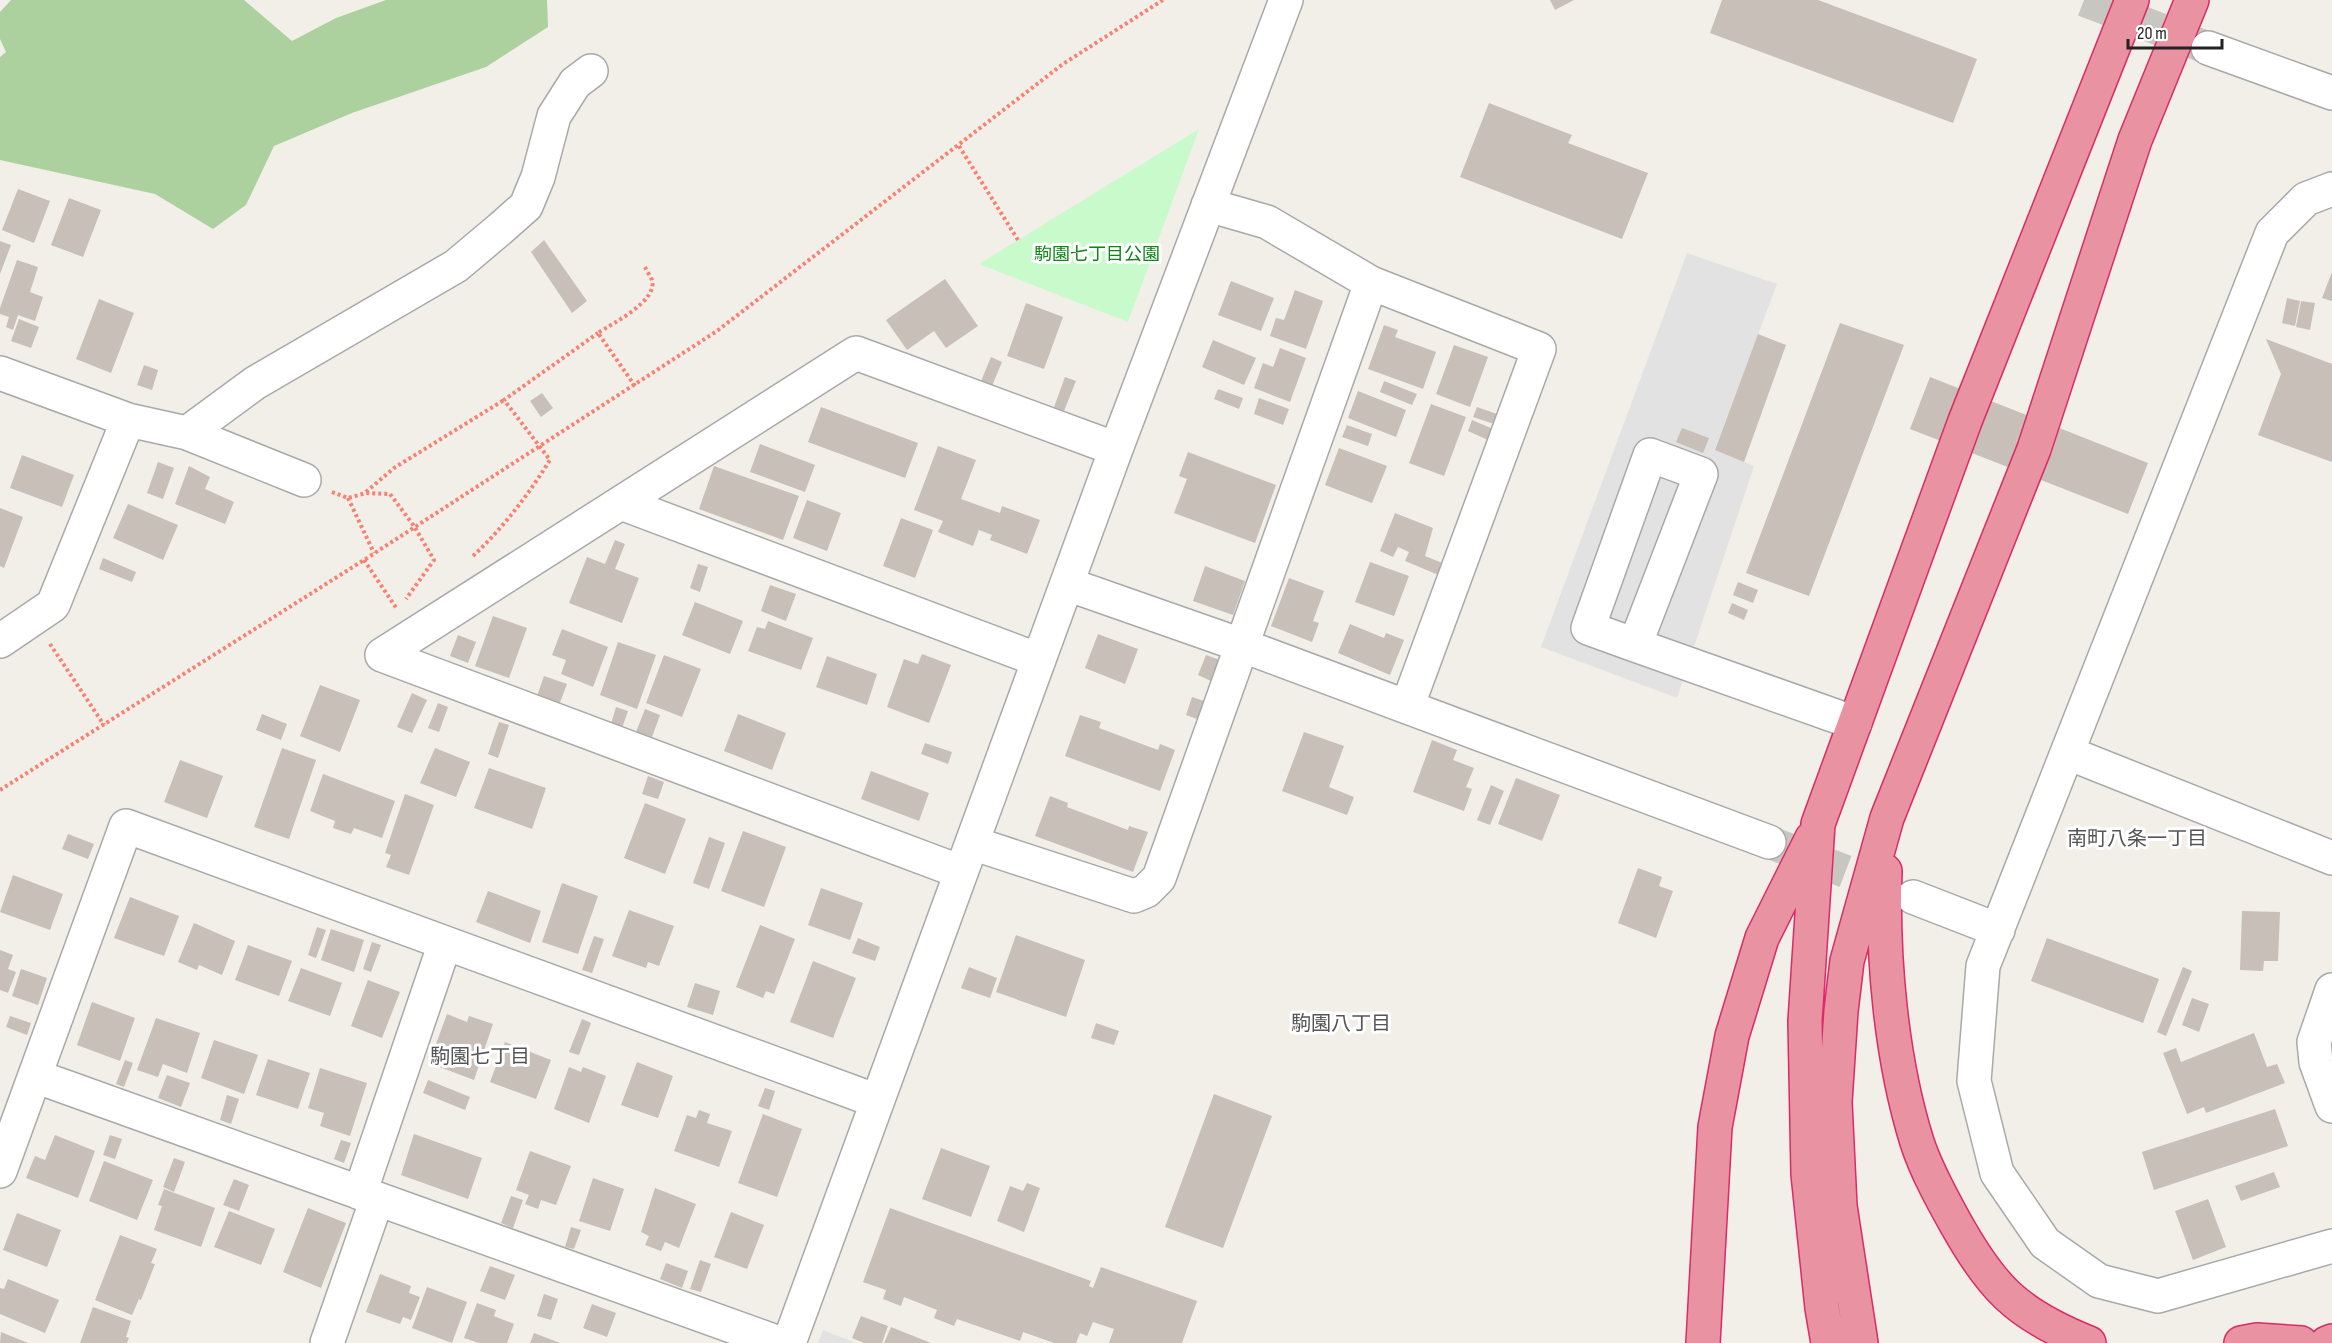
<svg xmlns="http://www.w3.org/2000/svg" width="2332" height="1343" font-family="'Sofia Sans Condensed','Noto Sans JP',sans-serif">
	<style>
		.forest { fill: #add19e }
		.park { fill: #c8facc }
		.parking { fill: #e2e2e2 }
		.building { fill: #c7bfb8 }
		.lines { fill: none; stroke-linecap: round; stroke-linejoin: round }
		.minor-tunnel { stroke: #c8c6c1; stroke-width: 33; stroke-dasharray: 33 16; stroke-linecap: butt }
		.minor-casing { stroke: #a9a9a9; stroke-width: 36 }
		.highway-casing { stroke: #dc2a67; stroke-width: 36 }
		.path { stroke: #fa8072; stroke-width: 4; stroke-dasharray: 3 3; stroke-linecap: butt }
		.minor { stroke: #fff; stroke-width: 33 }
		.highway { stroke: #e892a2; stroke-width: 33 }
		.labels { text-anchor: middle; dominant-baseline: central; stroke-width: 6; stroke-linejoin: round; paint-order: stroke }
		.park-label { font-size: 18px; fill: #0c8416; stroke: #fff }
		.neighbourhood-label { font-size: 20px; fill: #555; stroke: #fff }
	</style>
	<rect width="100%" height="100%" fill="#f2efe9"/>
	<path class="forest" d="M11 0H244L292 41 336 18 386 0H547L548 27 486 67 352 113 274 146 246 205 213 229 155 194 0 160V57L6 52 0 39V12Z"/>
	<path class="park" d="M1199 129 1128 322 979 264Z"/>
	<path class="parking" d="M1687 253 1777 284 1715 449 1754 466 1677 698 1541 647Z
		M823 1330 856 1343H818Z"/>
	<path class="building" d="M1550 0H1574L1555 10Z
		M1722 0H1818L1977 59 1953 123 1710 33Z
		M1489 103 1572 135 1568 143 1648 173 1622 239 1460 177Z
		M18 189 50 201 34 243 2 230Z
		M69 198 101 210 83 257 51 245Z
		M544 240 587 301 572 313 531 252Z
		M0 241 11 245 0 274Z
		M17 260 38 267 30 292 43 297 35 321 18 315 13 330 6 327 9 317 0 314V308Z
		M2332 272V301L2322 298Z
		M945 279 978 326 946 348 934 331 907 350 886 320Z
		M1231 281 1274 298 1261 331 1218 315Z
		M1295 290 1323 301 1306 349 1270 336 1276 318 1284 320Z
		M2287 298 2300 301 2295 326 2282 323Z
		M99 299 134 313 111 373 76 359Z
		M2301 301 2315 303 2310 330 2296 327Z
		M1026 303 1063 317 1044 369 1007 356Z
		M19 319 39 327 31 348 11 341Z
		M1840 323 1904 345 1809 596 1746 573Z
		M1384 325 1398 330 1395 337 1436 352 1423 389 1368 369Z
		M1758 334 1786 345 1744 462 1715 450Z
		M2266 339 2332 364V462L2258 435 2281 374Z
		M1213 340 1256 358 1244 385 1202 367Z
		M1454 345 1488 357 1470 407 1436 394Z
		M1280 348 1306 358 1290 402 1254 388 1263 363 1273 367Z
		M991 357 1002 362 992 386 981 381Z
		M144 365 158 370 152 390 137 385Z
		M1065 377 1076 381 1064 411 1054 407Z
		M1930 377 2148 463 2128 514 1910 429Z
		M1384 381 1417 394 1412 405 1380 392Z
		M1218 389 1243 398 1239 409 1214 399Z
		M1358 391 1406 410 1396 437 1348 418Z
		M542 393 553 408 541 417 530 401Z
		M1259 398 1289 409 1283 425 1254 414Z
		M1431 404 1466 417 1444 476 1409 463Z
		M821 407 918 443 905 478 808 442Z
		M1477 407 1497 414 1494 424 1473 417Z
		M1472 420 1493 429 1488 440 1468 431Z
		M1347 425 1372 434 1368 446 1342 437Z
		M1682 428 1709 438 1703 453 1676 442Z
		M760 444 815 465 805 492 750 472Z
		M938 446 976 460 961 499 1000 513 1002 506 1040 520 1027 554 990 540 992 535 979 530 973 546 938 532 943 521 914 510Z
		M1339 448 1387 466 1372 503 1325 485Z
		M1188 452 1276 485 1255 543 1174 513 1187 479 1179 476Z
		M22 455 74 475 62 507 10 488Z
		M158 462 174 468 163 499 147 493Z
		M189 466 210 477 205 489 234 502 225 524 175 504Z
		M714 466 799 496 783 540 699 509Z
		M807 500 841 513 827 551 793 538Z
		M128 504 178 525 163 560 113 538Z
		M0 508 23 517 4 568 0 566Z
		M1395 513 1433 528 1425 556 1445 564 1441 576 1405 561 1409 552 1398 547 1393 557 1380 551Z
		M901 518 933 530 915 578 883 566Z
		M615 540 625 544 615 569 639 578 622 623 569 603 587 557 605 564Z
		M103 558 136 572 132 582 99 569Z
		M1370 562 1409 576 1394 616 1355 602Z
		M698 564 708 567 700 592 690 588Z
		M1205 566 1245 581 1233 615 1193 601Z
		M1289 578 1324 591 1313 621 1319 623 1312 642 1271 626Z
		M1738 582 1758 590 1753 603 1733 595Z
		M770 585 796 594 786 621 761 611Z
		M695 602 743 621 730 654 682 635Z
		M1732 603 1748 610 1744 620 1728 613Z
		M493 616 527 628 509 678 475 666Z
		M768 621 813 638 801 670 748 651 757 627 765 629Z
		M1350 624 1384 638 1386 633 1404 640 1390 675 1338 653Z
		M562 629 608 647 593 687 561 674 566 660 552 655Z
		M1098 634 1138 649 1125 684 1085 668Z
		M458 635 476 642 468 663 450 656Z
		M618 642 656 655 637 709 600 695Z
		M922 654 951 665 929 723 887 707 904 659 918 664Z
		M664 655 701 669 682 717 646 703Z
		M1206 655 1220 660 1211 681 1198 675Z
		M827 656 877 674 867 705 816 687Z
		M544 676 567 684 559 705 537 696Z
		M320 685 360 700 340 752 300 736Z
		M412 693 427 700 412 733 397 727Z
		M1192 697 1204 701 1197 719 1186 715Z
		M438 703 448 707 439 732 428 728Z
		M616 707 628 711 622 728 611 724Z
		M645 709 660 715 652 737 636 732Z
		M262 714 287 724 281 740 256 730Z
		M738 714 786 733 772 770 724 751Z
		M1080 715 1101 722 1099 728 1158 750 1160 744 1175 750 1160 791 1065 756Z
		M499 722 509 725 498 758 488 754Z
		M1304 732 1344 746 1329 787 1354 797 1347 815 1282 791Z
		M1432 740 1457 750 1453 760 1474 768 1466 787 1472 789 1464 811 1413 792Z
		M925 743 952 752 948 764 921 754Z
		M282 748 316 760 289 839 254 827Z
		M435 748 470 762 456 797 420 783Z
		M180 760 223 776 207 818 164 802Z
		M489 768 546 788 532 829 474 808Z
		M871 771 929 793 919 821 861 799Z
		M323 774 395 801 382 838 354 828 351 834 333 828 335 821 310 811Z
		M648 776 664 782 658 799 642 794Z
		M1516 778 1560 795 1542 841 1498 824Z
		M1491 785 1504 791 1490 825 1477 820Z
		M405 794 434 805 409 875 386 867 391 855 385 853Z
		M1050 796 1068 803 1067 807 1128 830 1129 826 1148 832 1133 872 1035 836Z
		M645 803 686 819 665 874 624 858Z
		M743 831 786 847 764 907 721 891Z
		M68 834 94 844 88 859 62 849Z
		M709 837 725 843 709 889 693 883Z
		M1638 868 1662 877 1659 886 1673 891 1656 938 1618 923Z
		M13 875 63 894 50 930 0 912Z
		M562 883 598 896 578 954 542 942Z
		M821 888 863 903 850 940 808 925Z
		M488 891 541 911 530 943 476 922Z
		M130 897 179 916 164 956 114 938Z
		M629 910 674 926 659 966 648 962 646 968 612 956Z
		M2242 911 2280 912 2278 961H2264L2263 971 2240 970Z
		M194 923 235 941 222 975 199 965 197 970 178 962Z
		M760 925 795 939 774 994 766 991 763 998 736 987Z
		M317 927 326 930 316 958 308 955Z
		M331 929 364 940 354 972 321 960Z
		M1016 935 1085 960 1066 1017 996 992Z
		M594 936 604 939 592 973 582 970Z
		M858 938 880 947 875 961 852 953Z
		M2047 938 2159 979 2143 1023 2031 981Z
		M372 942 381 945 371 972 363 969Z
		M248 945 292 961 279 996 235 980Z
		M0 950 13 955 8 969 16 972 8 993 0 990Z
		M813 961 856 978 833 1038 790 1022Z
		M969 967 997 978 990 998 961 988Z
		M2183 967 2192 971 2166 1036 2157 1032Z
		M301 968 342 983 330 1016 288 1001Z
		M21 969 47 978 38 1005 12 996Z
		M368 980 400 992 382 1038 351 1026Z
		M695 983 720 991 713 1015 687 1007Z
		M2192 998 2209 1004 2199 1032 2182 1025Z
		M92 1002 135 1018 120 1061 77 1045Z
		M447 1014 467 1022 469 1016 493 1024 474 1080 429 1063Z
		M10 1016 31 1023 27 1035 6 1027Z
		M156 1018 200 1033 187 1073 163 1064 158 1077 137 1070Z
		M582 1019 591 1023 579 1055 569 1052Z
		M1096 1023 1119 1031 1114 1045 1091 1038Z
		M2254 1033 2267 1067 2277 1064 2285 1083 2206 1113 2204 1107 2187 1114 2163 1053 2176 1048 2181 1062Z
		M214 1040 258 1055 244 1094 201 1078Z
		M505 1042 551 1060 536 1099 490 1082Z
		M268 1059 310 1073 298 1109 256 1095Z
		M125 1060 133 1063 124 1087 116 1084Z
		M637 1062 673 1076 658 1118 621 1105Z
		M569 1067 581 1072 583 1067 606 1076 589 1123 554 1109Z
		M320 1068 367 1083 350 1136 320 1126 324 1113 308 1108Z
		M167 1075 190 1083 181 1107 158 1098Z
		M428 1080 470 1097 465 1110 423 1093Z
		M765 1088 775 1091 769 1110 758 1106Z
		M1214 1094 1272 1116 1223 1248 1165 1227Z
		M227 1095 239 1099 231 1124 220 1120Z
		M2275 1109 2288 1146 2154 1190 2142 1152Z
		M699 1110 710 1114 707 1123 732 1131 719 1167 674 1151 687 1115 696 1118Z
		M763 1114 802 1129 777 1197 738 1183Z
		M414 1134 482 1158 468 1199 401 1175Z
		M55 1135 95 1151 78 1198 26 1178 35 1156 45 1160Z
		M110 1135 122 1139 115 1159 103 1155Z
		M341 1140 351 1143 344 1163 334 1159Z
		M941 1148 990 1166 971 1217 922 1199Z
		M530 1151 571 1166 556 1205 541 1200 538 1209 525 1204 529 1195 516 1190Z
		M174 1158 185 1162 174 1192 163 1187Z
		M104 1161 153 1180 137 1220 89 1201Z
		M2274 1172 2280 1187 2241 1201 2235 1186Z
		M593 1178 624 1189 610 1231 579 1221Z
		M234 1179 249 1185 239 1211 223 1205Z
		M1027 1183 1040 1188 1024 1232 997 1221 1010 1186 1023 1191Z
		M655 1188 696 1204 679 1248 665 1242 661 1251 645 1245 649 1236 641 1232Z
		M164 1189 215 1208 201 1247 154 1230 162 1206 158 1205Z
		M511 1196 523 1200 513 1228 501 1223Z
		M2208 1199 2226 1247 2193 1260 2175 1211Z
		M308 1208 346 1223 321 1288 283 1272Z
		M890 1208 1091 1281 1089 1286 1093 1288 1101 1267 1197 1301 1182 1343H1109L1114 1329 1093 1322 1087 1336 1080 1333 1076 1343H1054L1023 1332 1020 1341 957 1319 954 1326 934 1318 937 1310 904 1297 901 1306 883 1299 886 1290 863 1282Z
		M229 1211 275 1229 261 1265 214 1247Z
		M731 1212 764 1225 747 1269 714 1257Z
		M17 1213 61 1230 47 1267 3 1250Z
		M571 1227 581 1230 574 1249 565 1247Z
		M120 1235 157 1249 151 1263 155 1264 141 1300 139 1299 132 1315 95 1300Z
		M700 1260 711 1264 701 1292 690 1289Z
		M666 1263 688 1271 682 1288 660 1279Z
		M490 1266 515 1275 505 1300 480 1291Z
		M380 1274 411 1286 409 1293 420 1297 411 1320 403 1317 400 1324 366 1312Z
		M8 1279 59 1300 45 1333 0 1314V1288L4 1289Z
		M427 1287 467 1302 452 1343 412 1328Z
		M544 1294 558 1299 551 1320 537 1316Z
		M477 1303 496 1310 494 1316 514 1324 507 1343H479L464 1338Z
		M592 1304 616 1313 607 1337 583 1328Z
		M93 1307 131 1321 126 1337 129 1338 127 1343H80Z
		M861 1316 888 1326 882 1343H864L852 1338Z
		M891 1327 931 1343H884Z
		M1 1332 28 1343H0Z
		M534 1333 560 1343H530Z"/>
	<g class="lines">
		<path class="minor-tunnel" d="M2084 0 2208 48
			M1769 842 1896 891"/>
		<defs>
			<path id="minor" d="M2208 48 2332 93
				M2332 189 2306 199 2272 233 1983 966 1974 1081 1997 1173 2045 1243 2099 1281 2158 1296 2332 1246
				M1208 205 1267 222 1371 283 1539 349 1407 707
				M0 373 128 420 187 433 304 480
				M187 433 255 383 456 266 500 229 526 206 538 177 554 116 575 83 591 71
				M621 503 1039 660
				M1067 584 1241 645 1769 842
				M0 641 53 605 128 420
				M1635 645 1588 628 1650 455 1701 474 1635 645 1855 723
				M382 655 856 353 1116 449
				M382 655 961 872
				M2068 753 2332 858
				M972 843 1134 896 1146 891 1159 878 1371 283
				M1913 897 1998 930
				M2332 990 2314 1042 2316 1062 2332 1106
				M35 1076 779 1343
				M0 1171 126 826 877 1101
				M360 1193 445 943
				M327 1343 377 1199
				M789 1343 1116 449 1286 0"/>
			<path id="highway" d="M1885 871C1882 957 1891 1059 1917 1142 1926 1170 1942 1199 1956 1224 1970 1249 1986 1275 2007 1295 2030 1317 2059 1331 2089 1343
				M1703 1343 1715 1127 1732 1036 1762 938 1812 838
				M1828 1343 1822 1308 1808 1174 1805 1021 1818 824 1965 421 2132 0
				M1861 1343 1840 1206 1835 1102 1841 1011 1847 961 1887 818 2034 449 2135 140 2192 0
				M2241 1343 2257 1340 2301 1343
				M2327 1343 2332 1341"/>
		</defs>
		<use href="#minor" class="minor-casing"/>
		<use href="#highway" class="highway-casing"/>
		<path class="path" d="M959 146 1018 240
			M635 386 598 333C613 323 658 301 652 280 650 276 647 271 645 267
			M332 492 348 498 366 493 390 494 414 526 434 560 406 599
			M366 492 394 468 504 400
			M348 498 374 553
			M473 556C504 527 528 495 550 460L504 400 598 333
			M364 560 397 609
			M50 644 104 725
			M0 790 364 560 717 331 1063 64 1163 0"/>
		<use href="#minor" class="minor"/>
		<use href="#highway" class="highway"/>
	</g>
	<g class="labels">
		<g class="park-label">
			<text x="1097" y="254">駒園七丁目公園</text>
		</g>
		<g class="neighbourhood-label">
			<text x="2137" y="839">南町八条一丁目</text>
			<text x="1341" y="1024">駒園八丁目</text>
			<text x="480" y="1057">駒園七丁目</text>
		</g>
	</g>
	<path d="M2128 39v9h94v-9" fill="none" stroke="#222222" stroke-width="3"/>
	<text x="2137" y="39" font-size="18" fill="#222222" stroke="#ffffff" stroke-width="4.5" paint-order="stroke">20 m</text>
</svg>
